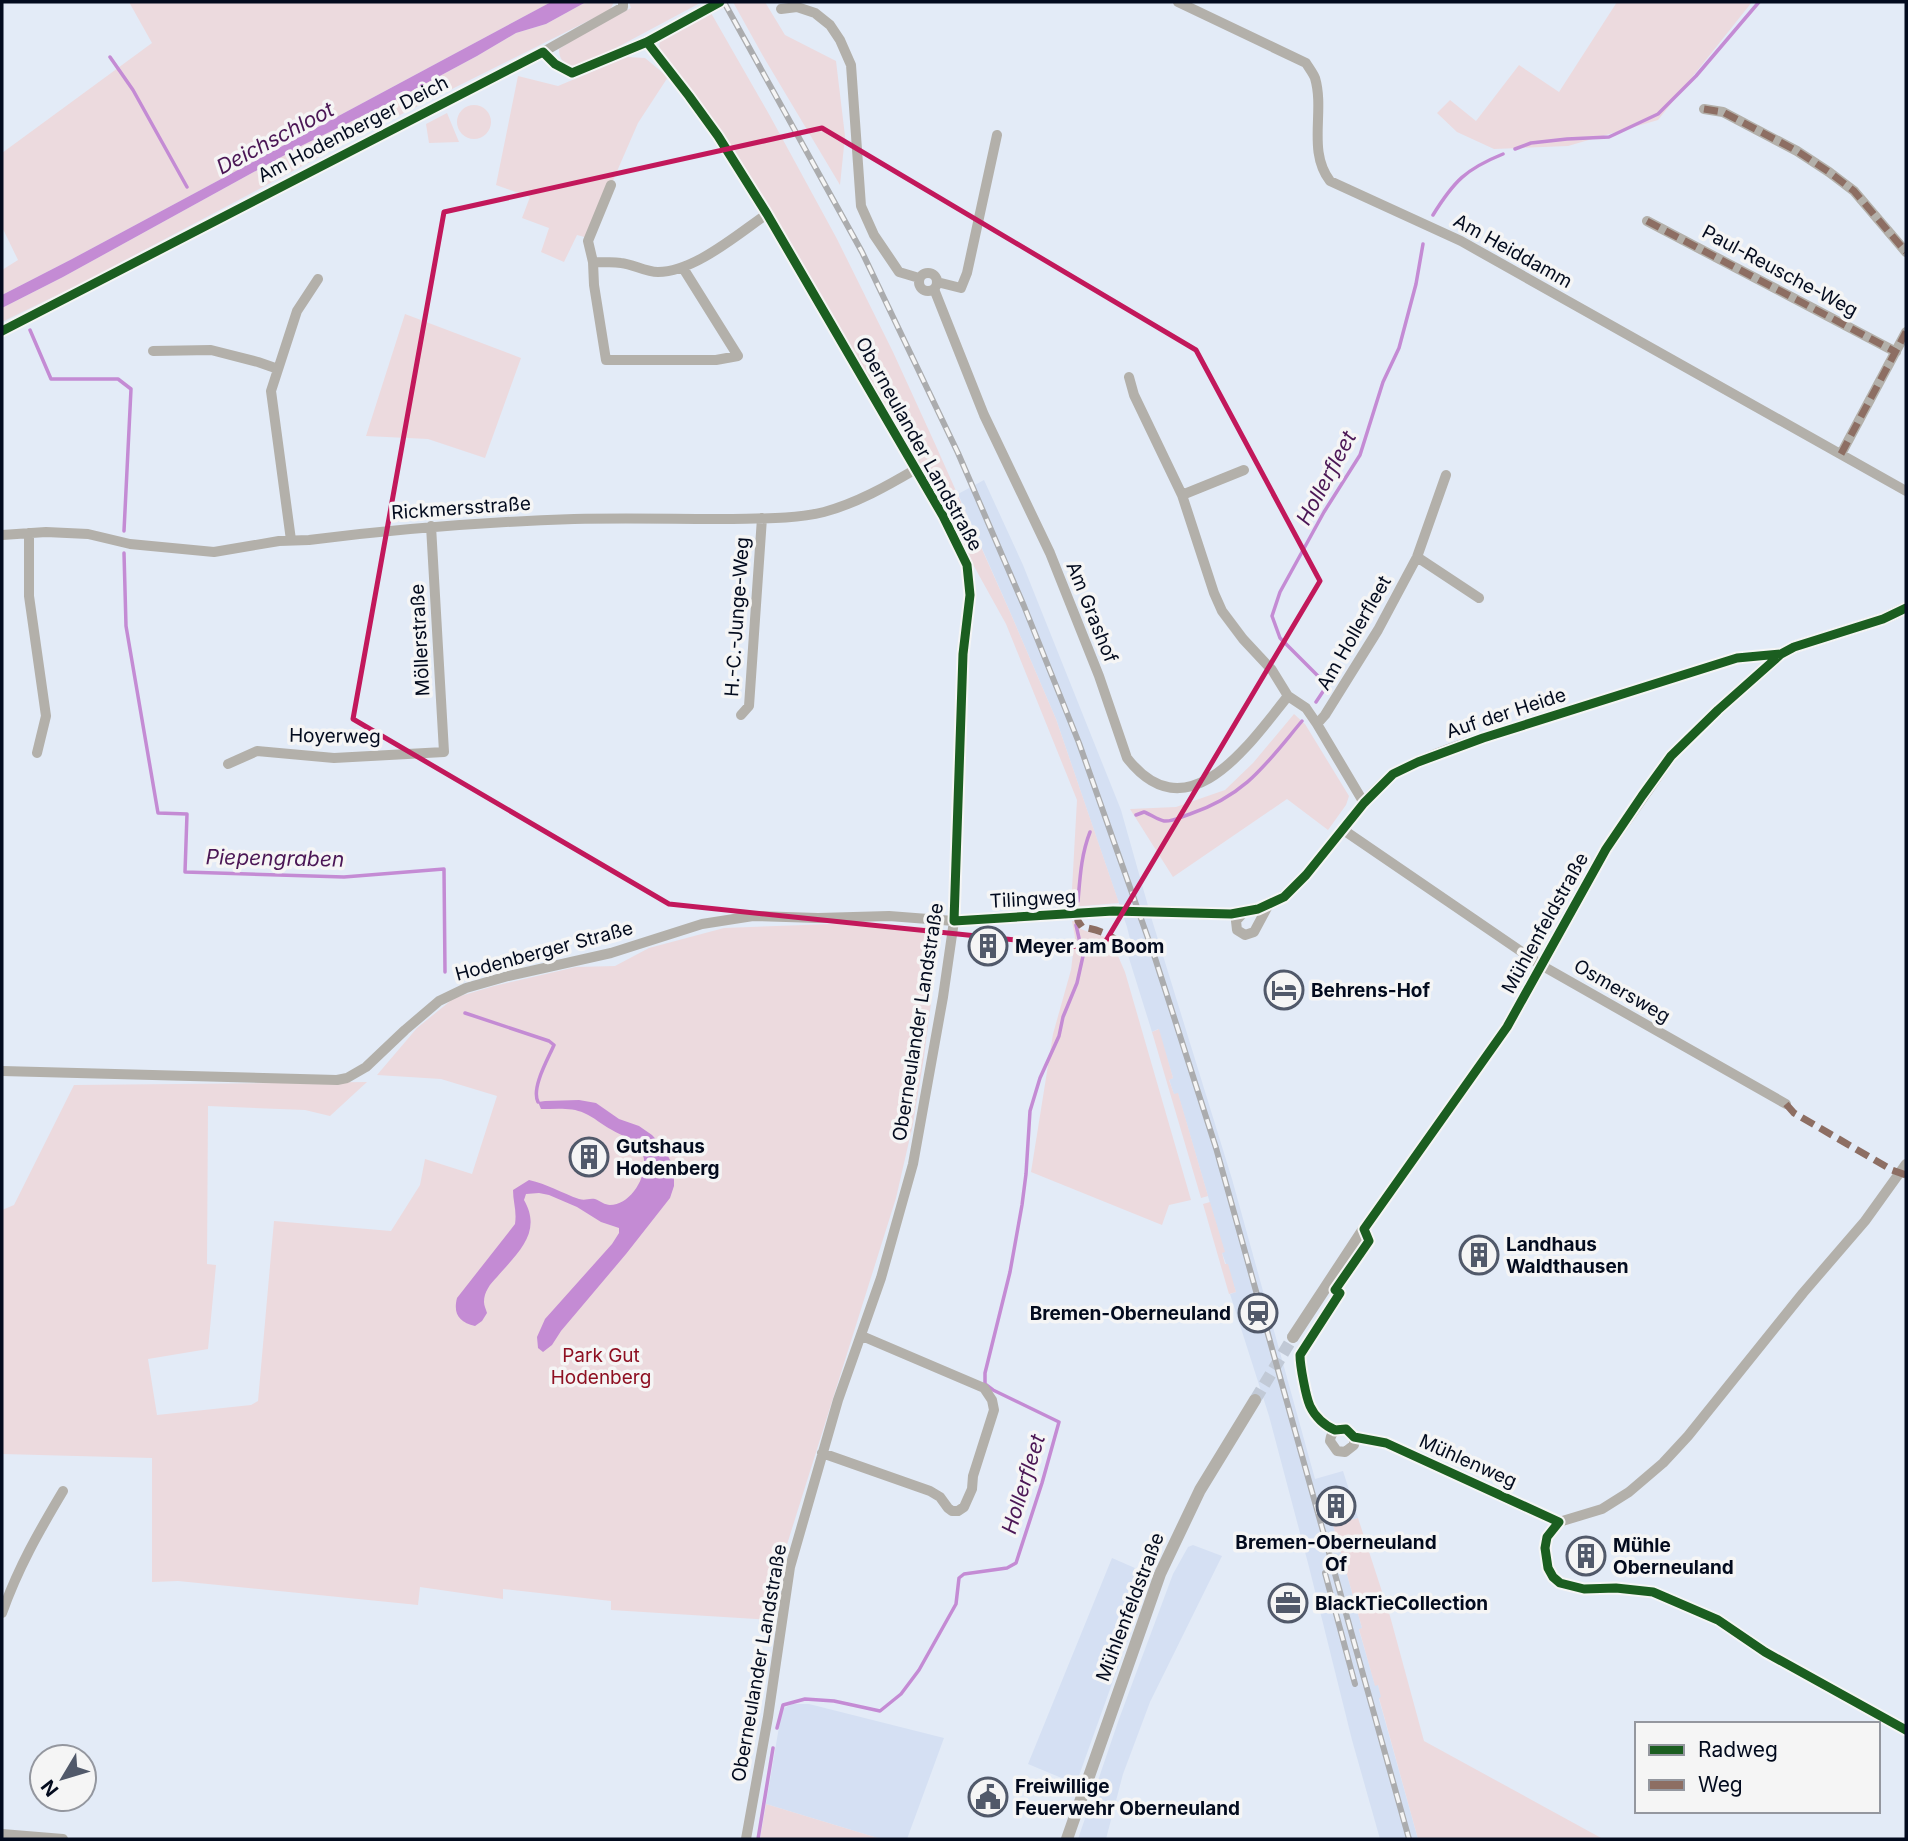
<svg xmlns="http://www.w3.org/2000/svg" width="1908" height="1841" font-family="Inter,sans-serif">
	<style>
		.built { fill: #d5e0f3 }
		.green { fill: #ecdade }
		.water { fill: #c48bd4 }
		.lines { fill: none; stroke-linecap: round; stroke-linejoin: round }
		.stream { stroke: #c48bd4; stroke-width: 3.5 }
		.minor-tunnel { stroke: #c1c9d6; stroke-width: 10; stroke-dasharray: 10 5; stroke-linecap: butt }
		.tertiary-tunnel { stroke: #c1c9d6; stroke-width: 12; stroke-dasharray: 12 6; stroke-linecap: butt }
		.minor { stroke: #b3b0aa; stroke-width: 10 }
		.tertiary { stroke: #b3b0aa; stroke-width: 12 }
		.rail-casing { stroke: #abacae; stroke-width: 6 }
		.rail { stroke: #f5f5f5; stroke-width: 3.5; stroke-dasharray: 10; stroke-linecap: butt }
		.quiet { stroke: #8d6e63; stroke-width: 7; stroke-dasharray: 14 7; stroke-linecap: butt }
		.cycleway-casing { stroke: #f5f5f5; stroke-width: 13 }
		.cycleway { stroke: #1b5e20; stroke-width: 9 }
		.marked { fill: none; stroke: #c2185b; stroke-width: 5; stroke-linejoin: round }
		.labels { text-anchor: middle; dominant-baseline: central; stroke-width: 7; stroke-linejoin: round; paint-order: stroke }
		.street-label { font-size: 19px; fill: #030b1e; stroke: #f5f5f5 }
		.poi-label { font-size: 19px; font-weight: bold; fill: #030b1e; stroke: #f5f5f5; text-anchor: start }
		.park-label { font-size: 19px; fill: #8e1022; stroke: #f5f5f5 }
		.water-label { font-size: 21px; font-style: italic; fill: #4b1655; stroke: #f5f5f5 }
	</style>
	<rect width="100%" height="100%" fill="#e3ebf7"/>
	<path class="built" d="M984 480 1023 565 1121 810 1152 920 1232 1179 1315 1479 1343 1471 1358 1518 1333 1525 1362 1628 1359 1630 1375 1685H1378L1382 1698 1379 1699 1418 1839H1380L1352 1740 1309 1567 1269 1416 1230 1294 1236 1292 1222 1253 1224 1251 1178 1094 1174 1095 1169 1079 1173 1078 1158 1029 1152 1032 1128 955 1133 951 1127 927 1056 719 1010 612 958 494Z
		M1193 1545 1222 1556 1150 1702 1123 1774 1106 1839H1078L1119 1719 1173 1574 1188 1547Z
		M1112 1558 1151 1575 1076 1784 1028 1764Z
		M792 1704H809L944 1738 907 1839H881L766 1804 782 1709Z"/>
	<path class="green" d="M129 2H551L72 259 2 295V270L18 260 2 227V153L152 43Z
		M586 2H614L610 10 372 129 84 282 2 322V308L63 277 303 145 395 100 477 56 516 33 546 24Z
		M629 2H702L584 65 569 66C562 61 559 58 559 49L582 34 631 8Z
		M733 2H765L785 35 836 61 845 136 840 185 763 56Z
		M1617 2H1752L1658 120 1568 146 1494 149 1457 132 1437 113 1450 100 1476 121 1519 65 1559 92Z
		M711 13 770 116 837 239 893 352 936 446 1010 612 1056 719 1119 903 1071 907 1077 800 1006 624 919 467 659 50 660 40Z
		M627 57 645 58 668 77 638 123 588 238 577 235 564 262 541 252 549 228 522 218 530 197 496 185 518 76 558 86Z
		M457 122a17 17 0 1 1 34 0a17 17 0 1 1-34 0Z
		M447 113 459 142 429 143 426 124Z
		M405 314 521 358 485 458 428 439 366 436Z
		M1294 714 1305 724 1349 796 1346 805 1328 830 1287 799 1173 877 1130 809 1176 807 1225 790 1253 763Z
		M1072 921H1076L1079 928C1089 933 1100 934 1111 940L1125 972 1191 1200 1169 1205 1162 1225 1031 1172 1053 1034 1071 970 1075 937Z
		M833 924 926 927 935 937 938 950 924 1057 913 1124 896 1198 784 1554 773 1620 611 1610V1601L503 1589V1599L420 1587 418 1605 178 1581 152 1582V1458L2 1454V1210L14 1205 74 1085 367 1082 330 1116 305 1110 208 1106 207 1264 216 1265 208 1349 148 1359 157 1415 251 1405 258 1401 274 1221 391 1231 420 1185 425 1159 472 1174 497 1096 441 1079 377 1075 417 1028 454 998 494 986 576 967 615 966 649 948 724 928Z
		M1159 1029 1173 1078 1169 1080 1174 1094 1178 1093 1208 1196 1201 1198 1152 1032Z
		M1210 1202 1225 1252 1222 1253 1225 1264H1228L1236 1292 1229 1294 1203 1204Z
		M1358 1518 1390 1616 1424 1741 1603 1839H1418L1379 1698 1381 1697 1378 1685 1375 1686 1359 1629 1362 1628 1333 1525Z
		M766 1804 881 1839H760Z"/>
	<path class="water" d="M551 2H586L546 24 516 33 477 56 395 100 303 145 63 277 2 308V295L72 259Z
		M579 1100 596 1103 619 1119 639 1126 652 1135 664 1148 671 1162 674 1177V1186L670 1198 626 1254 561 1331 552 1345 543 1352 538 1348 537 1337 545 1319 612 1244 619 1233V1228L601 1222 577 1207 549 1195 539 1193 526 1194 524 1200C543 1233 517 1253 497 1277 490 1284 484 1292 484 1302 484 1306 486 1309 487 1313L482 1321 475 1326C459 1322 453 1314 457 1298L515 1224C517 1211 513 1202 513 1190L529 1180C547 1184 562 1193 579 1199 586 1201 588 1198 595 1199 600 1201 605 1205 610 1205 634 1205 654 1166 639 1147 632 1137 621 1136 612 1130 602 1125 594 1117 584 1113 572 1107 555 1109 541 1109L538 1102 545 1101Z"/>
	<g class="lines">
		<path class="stream" d="M110 57 133 90 187 187
			M1515 149 1531 143 1567 139 1609 137 1658 114 1696 76 1759 2
			M1433 215C1454 181 1466 169 1503 154
			M30 330 51 379H118L131 389 124 531
			M124 553 126 626 158 813 187 814 185 872 344 877 444 869 445 972
			M1316 702 1326 687 1318 676 1280 638 1272 616 1280 592 1324 512 1360 455 1383 382 1399 348 1416 284 1423 244
			M1136 815 1144 812C1150 814 1158 820 1164 821 1172 822 1183 816 1190 814 1246 795 1266 764 1302 721
			M1078 901C1080 878 1081 855 1090 832
			M465 1013 549 1041 554 1045C548 1059 531 1088 538 1102
			M777 1728 783 1705 805 1699 834 1701 880 1711 901 1694 919 1670 956 1604 959 1578 964 1574 1007 1568 1016 1563 1042 1483 1059 1422 993 1390 985 1384V1373L1010 1272 1022 1205 1026 1174 1030 1111 1040 1078 1059 1036 1063 1017 1077 983 1083 956 1076 925
			M758 1839 773 1748"/>
		<path class="minor-tunnel" d="M1113 911H1163"/>
		<path class="tertiary-tunnel" d="M1255 1400 1293 1337"/>
		<path class="minor" d="M1178 2 1306 63C1309 68 1313 73 1315 78 1325 112 1307 151 1330 181L1461 241 1906 491
			M781 9 797 7 815 13 830 25 840 40 851 65 861 206 874 235 899 272 919 278
			M647 42 689 96 718 136 767 214 943 516 967 565 970 595 963 654 954 921 943 997 913 1164 881 1278 838 1400 790 1567 768 1717 746 1839
			M543 52 555 64 572 73 647 42 720 2
			M1704 109 1723 112 1797 151 1829 172 1854 191 1906 252
			M611 185 588 241 593 262 594 285 606 360H716L738 356 683 268
			M1647 221 1896 352
			M593 262C602 262 612 262 621 263 633 264 645 272 658 272 694 272 738 234 767 214
			M919 282a9 9 0 1 1 18 0a9 9 0 1 1-18 0Z
			M937 282 961 288 967 273 997 135
			M934 289 984 415 1050 553 1099 676 1127 758C1188 836 1250 743 1288 696
			M2 331 543 52 623 7V2
			M153 351 211 350 258 362 278 369
			M1129 377 1134 395 1182 495 1214 593 1222 611 1243 639 1272 670 1288 696 1306 708 1317 724 1364 803
			M1841 454 1906 332
			M1182 495 1244 470
			M29 533V596L46 716 37 753
			M2 535 46 532 88 534 130 544 214 552 279 541 309 540C397 529 485 522 574 519 624 518 674 519 723 519 756 518 792 520 824 512 857 503 887 486 916 469
			M291 540 271 391 297 311 318 279
			M1417 557 1479 598
			M741 715 749 706 762 518
			M1317 724 1325 715 1378 630 1417 557 1446 475
			M228 764 257 751 334 758 444 752 431 526
			M1342 829 1541 965 1786 1104
			M1163 911C1194 913 1229 919 1258 909 1315 890 1344 811 1392 775 1398 770 1407 767 1415 763 1453 745 1495 734 1535 721 1602 700 1670 679 1737 658L1781 654
			M1244 912 1236 921 1237 930 1245 935 1254 932 1269 904
			M2 1071 337 1080 347 1078 366 1067 405 1030 439 1001 466 988 508 976 611 953 702 924 753 916 818 918 889 916 954 921 1113 911
			M1354 1437V1445L1345 1452 1337 1451 1330 1441C1331 1432 1337 1427 1346 1429L1354 1437 1386 1443 1559 1522
			M822 1453 930 1491 940 1497 948 1508 952 1511H958L964 1507 972 1489 973 1476 994 1410 992 1400 984 1388 862 1336
			M1545 1548 1547 1537 1559 1522 1602 1509 1629 1492 1663 1463 1688 1436 1803 1293 1865 1221 1906 1164
			M2 1613C18 1568 38 1533 63 1491
			M2 1834 63 1839"/>
		<path class="tertiary" d="M1293 1337 1364 1229 1507 1027 1606 849 1671 756 1718 710 1781 654 1794 647 1883 619 1906 608
			M1067 1839 1160 1574 1200 1490 1255 1400"/>
		<defs>
			<path id="rail" d="M724 2 862 252 958 453 1024 606 1079 743 1155 958 1216 1148 1409 1839
				M1325 1573 1355 1684"/>
		</defs>
		<use href="#rail" class="rail-casing"/>
		<use href="#rail" class="rail"/>
		<path class="quiet" d="M1704 109 1723 112 1797 151 1829 172 1854 191 1906 252
			M1647 221 1896 352
			M1841 454 1906 332
			M1077 914 1078 921 1082 927C1101 930 1115 936 1127 950
			M1786 1104 1794 1113 1892 1170 1906 1175"/>
		<defs>
			<path id="cycleway" d="M647 42 689 96 718 136 767 214 943 516 967 565 970 595 963 654 954 921 1113 911 1231 914 1258 909 1284 897 1306 875 1364 803 1393 774 1418 762 1483 738 1737 658 1781 654 1794 647 1883 619 1906 608
				M2 331 543 52 555 64 572 73 647 42 720 2
				M1335 1430C1325 1426 1315 1417 1310 1406 1306 1397 1300 1366 1300 1355L1340 1293 1335 1290 1369 1241 1364 1229 1507 1027 1606 849 1642 796 1671 756 1718 710 1781 654
				M1335 1430 1346 1429 1354 1437 1386 1443 1559 1522 1547 1537 1545 1548 1548 1568 1553 1577 1560 1583 1584 1589 1616 1588 1653 1592 1718 1620 1765 1652 1906 1730"/>
		</defs>
		<use href="#cycleway" class="cycleway-casing"/>
		<use href="#cycleway" class="cycleway"/>
	</g>
	<path class="marked" d="M822 128 1196 350 1320 581 1101 949 669 904 353 719 444 212Z"/>
	<defs>
		<symbol id="building-ring" viewBox="-11 -11 22 22"><circle r="9.5" fill="#f5f5f5" stroke="#51596a" stroke-width="1.5"/><path d="M-4-6H4V6H1V3H-1V6H-4ZM-2.5-4.3h1.7v1.8h-1.7ZM.8-4.3h1.7v1.8H.8ZM-2.5-1h1.7V.8h-1.7ZM.8-1h1.7V.8H.8Z" fill="#51596a"/></symbol>
		<symbol id="hotel-ring" viewBox="-11 -11 22 22"><circle r="9.5" fill="#f5f5f5" stroke="#51596a" stroke-width="1.5"/><path d="M-6-4.5h1.5V1H6V5H4.5V3h-9V5H-6ZM-4 0a1.8 1.8 0 1 1 3.6 0ZM.5 0V-2.5h3Q6-2.5 6 0Z" fill="#51596a"/></symbol>
		<symbol id="station-ring" viewBox="-11 -11 22 22"><circle r="9.5" fill="#f5f5f5" stroke="#51596a" stroke-width="1.5"/><path d="M-3-6H3Q5-6 5-4V2Q5 4 3 4L4.5 6H3L1.5 4h-3L-3 6H-4.5L-3 4Q-5 4-5 2V-4Q-5-6-3-6ZM-3.5-4v3h7v-3ZM-3.5 1v1.5H-2V1ZM2 1v1.5H3.5V1Z" fill="#51596a"/></symbol>
		<symbol id="office-ring" viewBox="-11 -11 22 22"><circle r="9.5" fill="#f5f5f5" stroke="#51596a" stroke-width="1.5"/><path d="M-6-3h4V-5.5h4V-3h4V5H-6ZM-1-4.5V-3h2v-1.5ZM-6 0V1H6V0Z" fill="#51596a"/></symbol>
		<symbol id="civic-ring" viewBox="-11 -11 22 22"><circle r="9.5" fill="#f5f5f5" stroke="#51596a" stroke-width="1.5"/><path d="M-.6-6.5H3V-4.5H.6V-3L4-1V1h2V6H-6V1h2V-1L-.6-3ZM-1.2 2.5V6h2.4V2.5Z" fill="#51596a"/></symbol>
	</defs>
	<g fill-rule="evenodd">
		<use href="#building-ring" x="966" y="924" width="44" height="44"/>
		<use href="#hotel-ring" x="1262" y="968" width="44" height="44"/>
		<use href="#building-ring" x="567" y="1135" width="44" height="44"/>
		<use href="#building-ring" x="1457" y="1233" width="44" height="44"/>
		<use href="#station-ring" x="1236" y="1291" width="44" height="44"/>
		<use href="#building-ring" x="1314" y="1484" width="44" height="44"/>
		<use href="#building-ring" x="1564" y="1534" width="44" height="44"/>
		<use href="#office-ring" x="1266" y="1581" width="44" height="44"/>
		<use href="#civic-ring" x="966" y="1775" width="44" height="44"/>
	</g>
	<g class="labels">
		<g class="street-label">
			<text transform="translate(353 129) rotate(-27)">Am Hodenberger Deich</text>
			<text transform="translate(1513 251) rotate(29)">Am Heiddamm</text>
			<text transform="translate(1780 271) rotate(28)">Paul-Reusche-Weg</text>
			<text transform="translate(919 444) rotate(61)">Oberneulander Landstraße</text>
			<text transform="translate(461 508) rotate(-4)">Rickmersstraße</text>
			<text transform="translate(1092 612) rotate(68)">Am Grashof</text>
			<text transform="translate(737 617) rotate(-86)">H.-C.-Junge-Weg</text>
			<text transform="translate(1354 633) rotate(-60)">Am Hollerfleet</text>
			<text transform="translate(420 640) rotate(-93)">Möllerstraße</text>
			<text transform="translate(1506 713) rotate(-18)">Auf der Heide</text>
			<text transform="translate(335 736) rotate(1)">Hoyerweg</text>
			<text transform="translate(1033 899) rotate(-3)">Tilingweg</text>
			<text transform="translate(1545 923) rotate(-61)">Mühlenfeldstraße</text>
			<text transform="translate(544 951) rotate(-15)">Hodenberger Straße</text>
			<text transform="translate(1622 991) rotate(30)">Osmersweg</text>
			<text transform="translate(918 1022) rotate(-81)">Oberneulander Landstraße</text>
			<text transform="translate(1468 1461) rotate(24)">Mühlenweg</text>
			<text transform="translate(1130 1607) rotate(-69)">Mühlenfeldstraße</text>
			<text transform="translate(759 1663) rotate(-80)">Oberneulander Landstraße</text>
		</g>
		<g class="poi-label">
			<text x="1015" y="946">Meyer am Boom</text>
			<text x="1311" y="990">Behrens-Hof</text>
			<text x="616" y="1146">Gutshaus<tspan x="616" dy="22">Hodenberg</tspan></text>
			<text x="1506" y="1244">Landhaus<tspan x="1506" dy="22">Waldthausen</tspan></text>
			<text x="1231" y="1313" text-anchor="end">Bremen-Oberneuland</text>
			<text x="1336" y="1542" text-anchor="middle">Bremen-Oberneuland<tspan x="1336" dy="22">Of</tspan></text>
			<text x="1613" y="1545">Mühle<tspan x="1613" dy="22">Oberneuland</tspan></text>
			<text x="1315" y="1603">BlackTieCollection</text>
			<text x="1015" y="1786">Freiwillige<tspan x="1015" dy="22">Feuerwehr Oberneuland</tspan></text>
		</g>
		<g class="park-label">
			<text x="601" y="1355">Park Gut<tspan x="601" dy="22">Hodenberg</tspan></text>
		</g>
		<g class="water-label">
			<text transform="translate(275 138) rotate(-28)">Deichschloot</text>
			<text transform="translate(1326 478) rotate(-62)">Hollerfleet</text>
			<text transform="translate(275 858) rotate(1)">Piepengraben</text>
			<text transform="translate(1023 1484) rotate(-73)">Hollerfleet</text>
		</g>
	</g>
	<rect width="1908" height="1841" fill="none" stroke="#030b1e" stroke-width="7"/>
	<rect x="1635" y="1722" width="245" height="91" fill="#f5f5f5" stroke="#94979f" stroke-width="2"/>
	<rect x="1649" y="1745" width="35" height="10" fill="#1b5e20" stroke="#94979f" stroke-width="2"/>
	<text x="1698" y="1757" font-size="21" fill="#030b1e">Radweg</text>
	<rect x="1649" y="1780" width="35" height="10" fill="#8d6e63" stroke="#94979f" stroke-width="2"/>
	<text x="1698" y="1792" font-size="21" fill="#030b1e">Weg</text>
	<g transform="translate(63 1778) rotate(232)"><circle r="33" fill="#f5f5f5" stroke="#94979f" stroke-width="2"/>
	<path d="M0-5L12 26L0 18L-12 26Z" fill="#51596a"/>
	<text y="-10" font-size="19" font-weight="bold" text-anchor="middle" fill="#030b1e">N</text>
	</g>
</svg>
